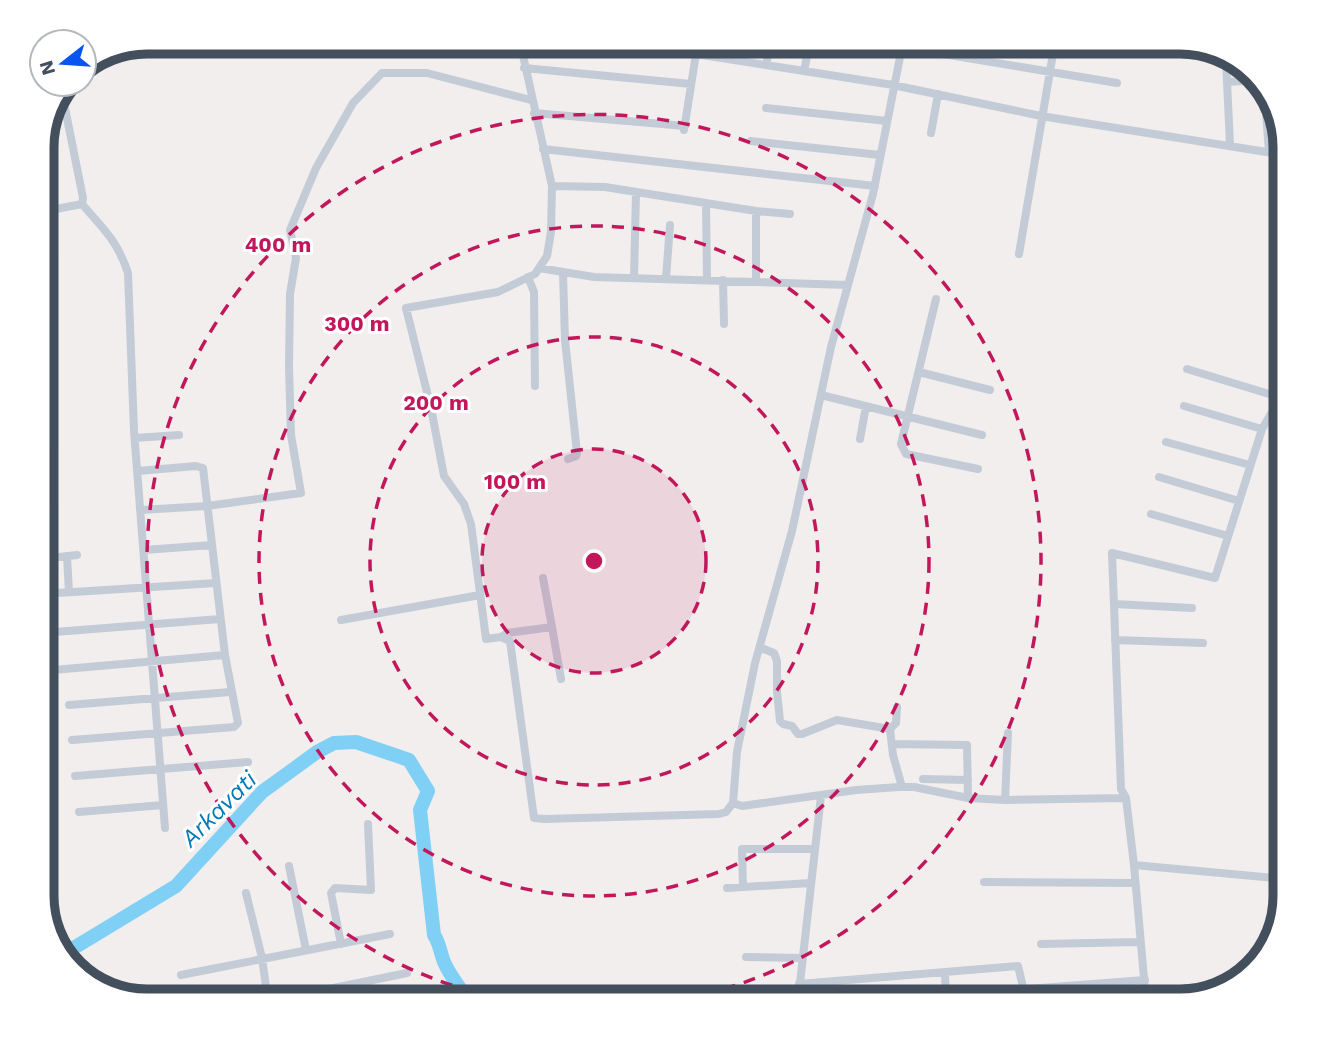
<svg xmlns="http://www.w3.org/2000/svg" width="1327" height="1043" font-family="'Work Sans',sans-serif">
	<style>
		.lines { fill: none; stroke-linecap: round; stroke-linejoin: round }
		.river { stroke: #80d0f5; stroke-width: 14 }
		.street { stroke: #c3cbd7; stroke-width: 8 }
		.ring { fill: none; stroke: #c2185b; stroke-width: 3.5; stroke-dasharray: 12 9 }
		.labels { text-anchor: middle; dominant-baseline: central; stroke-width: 6; stroke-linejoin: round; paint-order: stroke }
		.water-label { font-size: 24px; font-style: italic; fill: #007bb4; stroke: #fff }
		.rim { fill: none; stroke: #444f5d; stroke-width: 9 }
		.centre { fill: #c2185b; stroke: #fff; stroke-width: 3.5 }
		.ring-label { font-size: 21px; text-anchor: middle; font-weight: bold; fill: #c2185b; stroke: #fff; stroke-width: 6; stroke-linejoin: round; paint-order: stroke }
	</style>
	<rect width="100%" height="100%" fill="#f1eeed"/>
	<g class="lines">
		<path class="river" d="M67 952 176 886 262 792 317 752 334 743 356 742 409 760 428 791 420 810 434 935C440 944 440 952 444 962 450 976 460 988 469 1001"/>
		<path class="street" d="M520 42 552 186 551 232 547 256 535 274 498 292 406 308 431 408 444 476 464 504 471 524 486 639 501 637 510 641 534 818 545 819 719 814 726 812 733 803 737 752 755 663 792 531 831 347 873 194 903 42
			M633 42 696 54 893 85 1041 116 1285 155
			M854 42 901 50
			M1086 42 1112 48
			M901 47 1117 83
			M734 60 737 42
			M1226 60 1230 145
			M766 65 771 42
			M524 68 691 84
			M804 71 810 42
			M1228 82 1258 80
			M1264 87 1269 152
			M766 108 887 121
			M534 113 685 126
			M684 130 696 54
			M931 133 938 94
			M751 141 880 155
			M543 149 875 186
			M552 186 605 187 756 211 790 214
			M82 204C104 230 117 240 128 273L134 431 165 828
			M706 204 707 279
			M42 205 51 210 82 204 83 198 63 98
			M1019 254 1055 42
			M539 268 594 277 848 285
			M563 272 565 340 577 453 576 456 568 459
			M528 277 534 292 535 386
			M634 278 636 193
			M666 278 670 225
			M723 280 724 324
			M756 281V211
			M936 299 901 444 906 454 978 469
			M1187 369 1279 397
			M919 372 990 390
			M821 395 982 435
			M1184 406 1262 429
			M135 438 179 435
			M860 439 866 406
			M1166 442 1250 465
			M1159 477 1239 501
			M141 510 207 506 301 493 291 435 289 367 290 294 296 258 290 230 316 168 353 103 382 73H427L531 100
			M1151 514 1228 536
			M144 550 212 545
			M67 556 69 592
			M42 559 77 555
			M543 578 552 627
			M42 594 216 583
			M1114 604 1192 608
			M341 620 480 595
			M42 633 220 619
			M501 637 507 633 552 627 561 679
			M1115 640 1203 643
			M761 648 774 653 777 661V692L780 721 783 724 792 726 798 734H802L837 720 890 729 893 755 902 787
			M42 671 225 655
			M69 705 230 692
			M890 729 896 723 897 707
			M72 740 234 727 238 723 225 655 203 468 196 466 138 471
			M892 744 967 745 968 798
			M75 776 248 762
			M923 779 968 780
			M1005 800 1008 733
			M733 803 742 806 856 790 899 787H914L968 798 1005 800 1126 798
			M79 812 163 805
			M1134 865 1146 1001
			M289 866 306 950
			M1285 879 1134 865 1126 798 1121 789 1112 553 1215 578 1262 429 1285 390
			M984 882 1134 883
			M743 887 742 849H815
			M727 888 811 883
			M246 893 262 958 268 1001
			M341 944 331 893 335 888 371 890 368 824
			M1041 944 1139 942
			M746 957 802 958
			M945 973 946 1001
			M181 975 390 934
			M799 984 1018 966 1023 987 1027 989 1145 980
			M744 993 798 992
			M270 1001 407 973
			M798 1001 821 796"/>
	</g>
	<circle cx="594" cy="561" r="112" fill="#c2185b" fill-opacity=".12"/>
	<g class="ring">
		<circle cx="594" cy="561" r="112"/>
		<circle cx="594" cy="561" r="224"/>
		<circle cx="594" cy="561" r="335"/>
		<path d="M513 1001A447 447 0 1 1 675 1001"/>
	</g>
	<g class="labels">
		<g class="water-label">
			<text transform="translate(219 809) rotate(-45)">Arkavati</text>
		</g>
	</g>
	<path d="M0 0H1327V1043H0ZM147 54H1180A93 93 0 0 1 1273 147V896A93 93 0 0 1 1180 989H147A93 93 0 0 1 54 896V147A93 93 0 0 1 147 54Z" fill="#fff" fill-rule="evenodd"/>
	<path class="rim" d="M147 54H1180A93 93 0 0 1 1273 147V896A93 93 0 0 1 1180 989H147A93 93 0 0 1 54 896V147A93 93 0 0 1 147 54Z"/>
	<circle cx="594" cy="561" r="10" class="centre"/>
	<g class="ring-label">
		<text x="278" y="252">400 m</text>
		<text x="357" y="331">300 m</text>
		<text x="436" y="410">200 m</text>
		<text x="515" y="489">100 m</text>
	</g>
	<g transform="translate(63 63) rotate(253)"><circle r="33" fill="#ffffff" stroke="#b4b9be" stroke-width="2"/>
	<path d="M0-5L12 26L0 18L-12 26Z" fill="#0754f1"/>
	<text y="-10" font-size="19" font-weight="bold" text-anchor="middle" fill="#444f5d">N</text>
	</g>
</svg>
